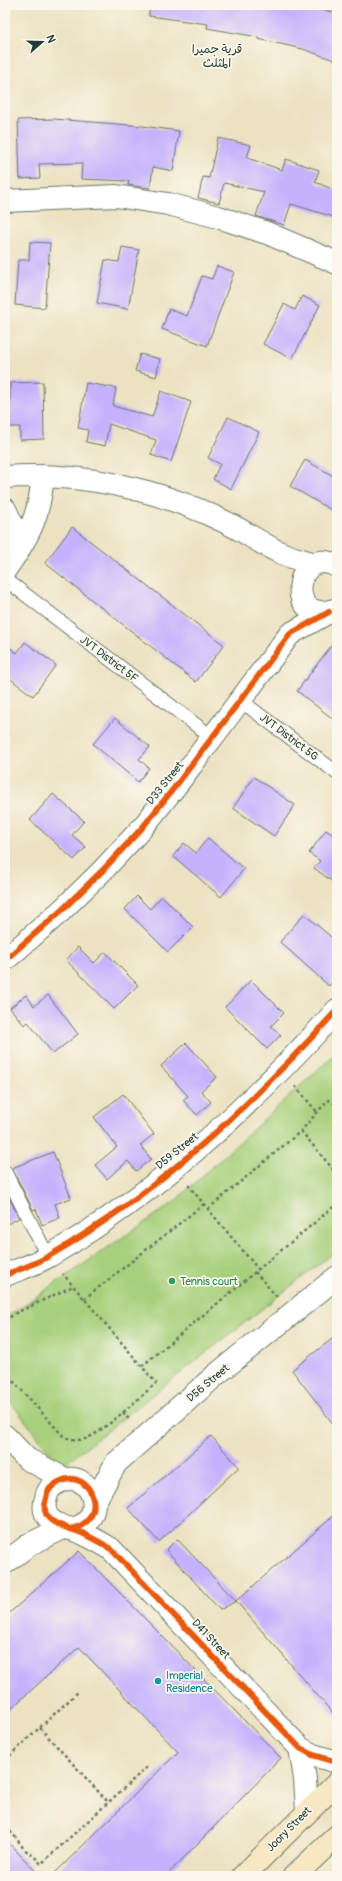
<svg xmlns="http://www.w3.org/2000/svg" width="342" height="1881" font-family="Pangolin,'Playpen Sans Arabic',sans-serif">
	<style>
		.green { fill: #a7d07b; stroke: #638658 }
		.building { fill: #c5b1fd }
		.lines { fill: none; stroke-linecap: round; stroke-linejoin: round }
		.lane-casing { stroke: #677766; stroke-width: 15 }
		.street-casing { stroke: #677766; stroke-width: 24 }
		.secondary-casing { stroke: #677766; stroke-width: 24 }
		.path { stroke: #677766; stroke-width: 2.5; stroke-dasharray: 3 3; stroke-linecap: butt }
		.lane { stroke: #fff; stroke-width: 13 }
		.street { stroke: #fff; stroke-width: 22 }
		.secondary { stroke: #f8e7c3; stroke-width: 22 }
		.cycleway-casing { stroke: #fbf7ec; stroke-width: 8 }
		.cycleway { stroke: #e8590c; stroke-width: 6 }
		.leisure-dot { fill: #2e9e5b; stroke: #fbf7ec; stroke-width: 1.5 }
		.culture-dot { fill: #0f9aa8; stroke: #fbf7ec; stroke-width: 1.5 }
		.labels { text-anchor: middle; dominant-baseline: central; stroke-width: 3.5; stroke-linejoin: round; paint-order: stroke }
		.street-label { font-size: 11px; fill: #1f3d34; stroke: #fbf7ec }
		.leisure-label { font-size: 11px; fill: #27864d; stroke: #fbf7ec; text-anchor: start }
		.culture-label { font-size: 11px; fill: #0d838f; stroke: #fbf7ec; text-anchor: start }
		.neighbourhood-label { font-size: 12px; fill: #1f3d34; stroke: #fbf7ec }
	</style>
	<rect width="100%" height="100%" fill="#fbf7ec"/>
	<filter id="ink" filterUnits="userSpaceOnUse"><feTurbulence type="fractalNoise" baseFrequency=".025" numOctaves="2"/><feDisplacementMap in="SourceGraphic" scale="8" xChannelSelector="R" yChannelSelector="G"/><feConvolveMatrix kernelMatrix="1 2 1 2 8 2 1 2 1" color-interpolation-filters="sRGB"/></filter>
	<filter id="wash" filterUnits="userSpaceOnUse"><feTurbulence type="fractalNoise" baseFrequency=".012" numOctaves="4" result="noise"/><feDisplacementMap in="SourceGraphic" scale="16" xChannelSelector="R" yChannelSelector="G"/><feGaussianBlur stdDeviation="0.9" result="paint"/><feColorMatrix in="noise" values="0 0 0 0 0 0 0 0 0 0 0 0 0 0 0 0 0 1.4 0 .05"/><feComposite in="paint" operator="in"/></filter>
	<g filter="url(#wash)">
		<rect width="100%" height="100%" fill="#ece2c2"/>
		<path class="green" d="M337 1052V1250L61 1467 5 1395V1318L173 1203Z"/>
		<g id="blocks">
			<path class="building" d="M149 5H300L337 13V61L303 49 258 39V37L207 28 208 24 149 16Z
				M54 119 142 126 179 131 173 171 153 167 150 188 128 185 129 181 81 179 82 163 39 164 40 178 20 179 18 120Z
				M218 138 251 145 247 158 282 170 286 159 319 170 315 182 337 191V218L291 204 284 225 256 216 264 192 224 183 219 203 198 198 203 177 209 178Z
				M30 242 50 243 45 308 15 305 18 260H29Z
				M122 247 139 250 128 309 97 303 105 260 119 262Z
				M217 266 234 272 207 346 162 329 169 309 187 316 202 276 212 279Z
				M302 296 320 305 292 359 263 344 284 304 295 310Z
				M140 354 160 359 156 377 135 371Z
				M43 382 44 439 20 440V427H10V383Z
				M86 383 116 388 113 406 152 417 161 391 191 402 171 462 151 455 156 440 109 424 105 446 86 442 88 430 78 428Z
				M228 417 259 432 231 489 213 479 220 464 208 458Z
				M305 460 337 478V498L331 510 290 486Z
				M72 527 224 645 196 682 45 563Z
				M337 638V722L297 691Z
				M25 642 56 665 33 696 5 675V644L17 653Z
				M115 718 150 747 139 759 149 768 138 782 93 744Z
				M254 777 295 805 274 836 233 808Z
				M53 794 84 821 72 835 86 847 74 860 30 820Z
				M326 830 336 837 337 836V885L314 868 320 861 309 853Z
				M208 838 244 869 221 897 173 856 184 843 196 853Z
				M137 896 150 909 162 896 193 927 168 952 125 909Z
				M304 914 337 942V976L329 986 280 942Z
				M78 947 94 963 105 952 138 985 114 1009 66 960Z
				M251 980 284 1013 271 1026 281 1035 267 1049 225 1007Z
				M26 995 34 1006 48 995 78 1034 53 1054 28 1022 24 1025 10 1008Z
				M186 1043 217 1077 201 1091 211 1102 197 1115 183 1100 188 1096 161 1066Z
				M123 1094 154 1134 140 1145 151 1159 136 1171 128 1161 107 1179 95 1165 117 1147 94 1117Z
				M53 1152 71 1198 55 1204 60 1218 42 1225 36 1209 33 1210 12 1168Z
				M5 1190 19 1218 5 1225Z
				M337 1335V1429L292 1370Z
				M211 1436 239 1467 159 1542 128 1508Z
				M337 1513V1718L236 1601Z
				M177 1539 236 1601 220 1610 166 1550Z
				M79 1551 281 1758 166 1876H52L178 1752 79 1647 5 1714V1617Z
				M5 1839 40 1876H5Z"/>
		</g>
	</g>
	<g filter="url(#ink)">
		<use href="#blocks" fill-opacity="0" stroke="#677766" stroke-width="1"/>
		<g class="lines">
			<defs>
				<path id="lane" d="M5 579 213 738
					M240 700 337 773
					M5 1172 48 1257"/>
				<path id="street" d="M5 201 116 196 168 204 218 217 267 233 337 263
					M5 477C79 472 156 488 223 521 241 529 257 541 275 550 287 557 302 560 315 564
					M5 509 12 524 18 552
					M5 570C29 536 39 518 43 476
					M334 610C284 626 294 543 337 566
					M5 960 62 910 103 870 142 828 178 783 290 634 329 612
					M5 1275C20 1269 36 1264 49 1256 159 1192 252 1104 337 1010
					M5 1436 27 1459 65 1479
					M94 1503 116 1463 217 1374 337 1277
					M69 1529C112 1524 92 1465 59 1482 52 1485 47 1491 46 1498 38 1524 65 1526 82 1533 92 1538 102 1543 111 1549L300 1748 313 1755 337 1762
					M5 1563 30 1544 63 1528
					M300 1748 305 1779 307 1811"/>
				<path id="secondary" d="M243 1876 337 1783
					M294 1876 337 1836"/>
			</defs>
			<use href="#lane" class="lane-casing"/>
			<use href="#street" class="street-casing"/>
			<use href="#secondary" class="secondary-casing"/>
			<path class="path" d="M5 106 8 178
				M295 1086 318 1113
				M301 1131 337 1174
				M188 1185 258 1269
				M208 1209 301 1131 328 1100 337 1105
				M255 1272 277 1297
				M84 1299 204 1204
				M5 1321 14 1314 73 1286
				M142 1366 337 1204
				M5 1372 64 1437C71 1439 78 1441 85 1439 104 1432 140 1397 156 1383L63 1274
				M123 1412 130 1421
				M40 1728 108 1802
				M5 1760 79 1691
				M5 1828 13 1834 24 1849 37 1859 41 1864 147 1767"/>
			<use href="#lane" class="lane"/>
			<use href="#street" class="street"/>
			<use href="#secondary" class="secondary"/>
			<defs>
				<path id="cycleway" d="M5 960 62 910 103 870 142 828 178 783 290 634 329 612
					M5 1275C20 1269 36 1264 49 1256 159 1192 252 1104 337 1010
					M69 1529C112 1524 92 1465 59 1482 52 1485 47 1491 46 1498 38 1524 65 1526 82 1533 92 1538 102 1543 111 1549L300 1748 313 1755 337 1762"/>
			</defs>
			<use href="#cycleway" class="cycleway-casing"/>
			<use href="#cycleway" class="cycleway"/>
		</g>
	</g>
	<circle class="leisure-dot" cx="172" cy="1281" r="4"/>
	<circle class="culture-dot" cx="158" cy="1681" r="4"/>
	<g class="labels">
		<g class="street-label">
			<text transform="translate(109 659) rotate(37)">JVT District 5F</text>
			<text transform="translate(289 737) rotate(37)">JVT District 5G</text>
			<text transform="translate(165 783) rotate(-51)">D33 Street</text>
			<text transform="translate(177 1151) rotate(-39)">D59 Street</text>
			<text transform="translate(208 1383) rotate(-40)">D56 Street</text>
			<text transform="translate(211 1639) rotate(47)">D41 Street</text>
			<text transform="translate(289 1829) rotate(-45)">Joory Street</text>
		</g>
		<g class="leisure-label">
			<text x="180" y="1281">Tennis court</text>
		</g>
		<g class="culture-label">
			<text x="166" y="1675">Imperial<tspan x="166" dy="13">Residence</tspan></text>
		</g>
		<g class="neighbourhood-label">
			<text x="217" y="49">قرية جميرا<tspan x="217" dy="14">المثلث</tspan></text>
		</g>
	</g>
	<rect width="342" height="1881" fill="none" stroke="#fbf7ec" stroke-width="20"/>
	<g transform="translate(42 42) rotate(70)" stroke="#fbf7ec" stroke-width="3" paint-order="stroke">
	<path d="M0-3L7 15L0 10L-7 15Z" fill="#1f3d34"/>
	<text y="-6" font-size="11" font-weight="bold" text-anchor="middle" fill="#1f3d34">N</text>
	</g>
</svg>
